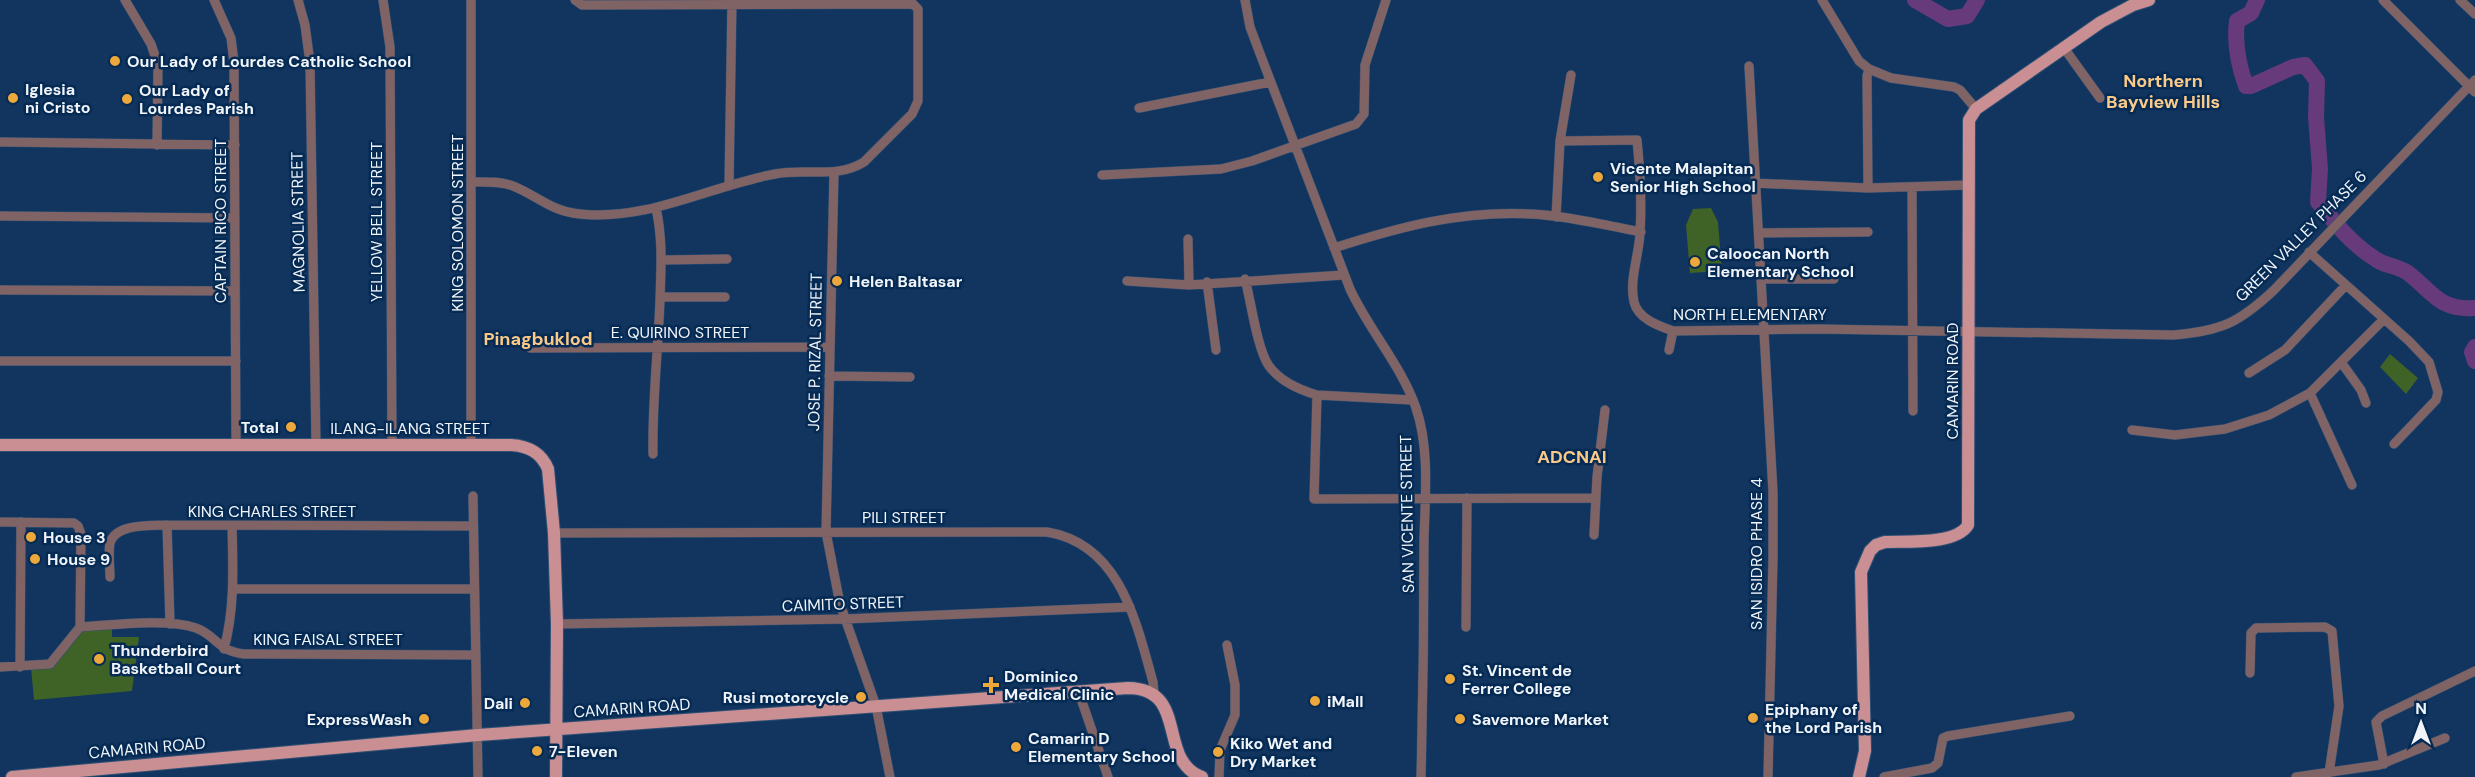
<svg xmlns="http://www.w3.org/2000/svg" width="2475" height="777" font-family="'DM Sans',sans-serif">
	<style>
		.green { fill: #3f6227 }
		.lines { fill: none; stroke-linecap: round; stroke-linejoin: round }
		.river { stroke: #673a7b; stroke-width: 16 }
		.minor-casing { stroke: #305074; stroke-width: 10 }
		.major-casing { stroke: #305074; stroke-width: 14 }
		.minor { stroke: #806364; stroke-width: 9 }
		.major { stroke: #ca8f93; stroke-width: 12 }
		.poi-dot { fill: #eda83b; stroke: #052a53; stroke-width: 2 }
		.labels { text-anchor: middle; dominant-baseline: central; stroke-width: 5; stroke-linejoin: round; paint-order: stroke }
		.poi-label { font-size: 16px; font-weight: bold; fill: #f1f5fa; stroke: #052a53; text-anchor: start }
		.street-label { font-size: 16px; fill: #f1f5fa; stroke: #052a53 }
		.neighbourhood-label { font-size: 18px; font-weight: bold; fill: #fbca88; stroke: #052a53 }
	</style>
	<rect width="100%" height="100%" fill="#11355e"/>
	<path class="green" d="M1711 208 1718 222 1722 271 1690 273 1686 225 1693 209Z
		M2390 354 2418 378 2406 394 2380 367Z
		M112 628V637H139L132 691 34 700 31 668 52 667 81 630Z"/>
	<g class="lines">
		<path class="river" d="M1915 0 1948 19 1967 16 1977 0
			M2257 0 2251 13 2237 21C2234 44 2238 64 2246 86H2251L2293 67 2305 65 2317 81 2316 117 2320 169 2318 202C2336 224 2352 245 2377 260 2386 266 2399 266 2408 273 2432 291 2439 311 2475 308
			M2475 347 2472 352 2475 361"/>
		<defs>
			<path id="minor" d="M125 0 151 44 158 65 157 145
				M214 0 231 38 234 62 236 446
				M298 0 305 25 310 63 316 445
				M383 0 390 47 392 445
				M471 0V445
				M1245 0 1250 27 1259 51 1350 289C1369 330 1401 365 1416 408 1430 449 1425 497 1424 540 1424 619 1423 698 1421 777
				M1822 0 1859 61 1869 69 1891 78 1954 87 1960 90 1976 109
				M2383 0 2475 92
				M2460 0 2475 14
				M2064 48 2100 98
				M1749 66 1773 492V559L1768 777
				M1139 108 1270 82
				M1560 141 1637 140C1640 170 1642 203 1640 233 1639 255 1629 280 1634 302 1638 319 1659 326 1673 331L1819 329 2173 335C2221 331 2239 323 2274 290L2475 80
				M0 142 235 145
				M834 172 826 532 840 604 876 706 890 777
				M1102 175 1221 169 1252 161 1356 124 1364 114 1365 65 1386 0
				M472 182C485 182 501 181 513 186 538 196 550 211 580 214 649 221 709 186 775 174 805 168 837 179 864 162L912 114 918 101V9L913 4 582 5 575 0
				M1754 183 1868 188 1969 185
				M729 186 732 0
				M1912 187 1913 411
				M1868 188 1867 76 1869 69
				M0 216 235 218
				M1556 217 1560 141 1571 75
				M1759 233 1868 232
				M1188 239 1189 285
				M1334 248C1399 227 1462 210 1532 214 1568 216 1605 225 1641 232
				M2309 252 2409 341 2429 362 2438 392 2436 400 2394 444
				M663 260 727 259
				M1245 279C1251 301 1257 349 1269 366 1280 381 1300 390 1317 395L1412 400
				M1762 279H1834
				M1127 281 1189 285 1344 275
				M1207 282 1216 350
				M0 290 235 291
				M660 297H725
				M530 348 830 347
				M1669 350 1673 331
				M0 361H236
				M2341 362 2361 390 2366 403
				M2249 373 2285 350 2346 285
				M829 376 910 377
				M2310 393 2352 485
				M1317 395 1314 499 1595 498
				M2132 430 2175 435 2225 429 2269 415 2310 393 2384 319
				M653 454C652 403 658 352 660 300 661 268 663 240 656 208
				M473 496 478 777
				M0 522 74 523 78 526 81 534 80 627 50 664 0 667
				M167 525 170 624
				M554 533 1047 532C1120 544 1136 621 1153 682L1154 693
				M1594 535 1597 477 1605 410
				M110 577C110 566 108 553 110 543 116 523 151 526 167 525L473 526
				M233 589H474
				M557 624 845 619 1130 607
				M80 627C112 625 166 618 196 628 216 635 217 651 244 654L476 655
				M1466 627 1467 498
				M224 649C235 608 233 567 232 525
				M20 667 21 522
				M2250 673 2251 633 2256 628 2325 627 2332 631 2339 706 2329 773
				M1078 690 1108 777
				M2384 764 2376 722 2382 716 2475 671
				M1219 777 1220 750 1235 715V685L1227 645
				M1884 777 1932 768 1938 763 1943 738 1948 736 2070 716
				M2296 777 2379 765 2445 738"/>
			<path id="major" d="M0 445H511C528 446 541 452 548 469L554 533 557 624 556 777
				M12 777 478 735 1128 688C1190 689 1156 760 1202 777
				M1859 777 1865 751 1861 572 1870 551 1876 545 1885 542C1907 541 1956 545 1968 525L1969 120 1976 109 2101 22 2133 5 2149 0"/>
		</defs>
		<use href="#minor" class="minor-casing"/>
		<use href="#major" class="major-casing"/>
		<use href="#minor" class="minor"/>
		<use href="#major" class="major"/>
	</g>
	<g class="poi-dot">
		<circle cx="115" cy="61" r="6"/>
		<circle cx="13" cy="98" r="6"/>
		<circle cx="127" cy="99" r="6"/>
		<circle cx="1598" cy="177" r="6"/>
		<circle cx="1695" cy="262" r="6"/>
		<circle cx="837" cy="281" r="6"/>
		<circle cx="291" cy="427" r="6"/>
		<circle cx="31" cy="537" r="6"/>
		<circle cx="35" cy="559" r="6"/>
		<circle cx="99" cy="659" r="6"/>
		<circle cx="1450" cy="679" r="6"/>
		<path d="M988 676h6v6h6v6h-6v6h-6v-6h-6v-6h6z"/>
		<circle cx="861" cy="697" r="6"/>
		<circle cx="1315" cy="701" r="6"/>
		<circle cx="525" cy="703" r="6"/>
		<circle cx="1753" cy="718" r="6"/>
		<circle cx="424" cy="719" r="6"/>
		<circle cx="1460" cy="719" r="6"/>
		<circle cx="1016" cy="747" r="6"/>
		<circle cx="537" cy="751" r="6"/>
		<circle cx="1218" cy="752" r="6"/>
	</g>
	<g class="labels">
		<g class="poi-label">
			<text x="127" y="61">Our Lady of Lourdes Catholic School</text>
			<text x="25" y="89">Iglesia<tspan x="25" dy="18">ni Cristo</tspan></text>
			<text x="139" y="90">Our Lady of<tspan x="139" dy="18">Lourdes Parish</tspan></text>
			<text x="1610" y="168">Vicente Malapitan<tspan x="1610" dy="18">Senior High School</tspan></text>
			<text x="1707" y="253">Caloocan North<tspan x="1707" dy="18">Elementary School</tspan></text>
			<text x="849" y="281">Helen Baltasar</text>
			<text x="279" y="427" text-anchor="end">Total</text>
			<text x="43" y="537">House 3</text>
			<text x="47" y="559">House 9</text>
			<text x="111" y="650">Thunderbird<tspan x="111" dy="18">Basketball Court</tspan></text>
			<text x="1462" y="670">St. Vincent de<tspan x="1462" dy="18">Ferrer College</tspan></text>
			<text x="1004" y="676">Dominico<tspan x="1004" dy="18">Medical Clinic</tspan></text>
			<text x="849" y="697" text-anchor="end">Rusi motorcycle</text>
			<text x="1327" y="701">iMall</text>
			<text x="513" y="703" text-anchor="end">Dali</text>
			<text x="1765" y="709">Epiphany of<tspan x="1765" dy="18">the Lord Parish</tspan></text>
			<text x="412" y="719" text-anchor="end">ExpressWash</text>
			<text x="1472" y="719">Savemore Market</text>
			<text x="1028" y="738">Camarin D<tspan x="1028" dy="18">Elementary School</tspan></text>
			<text x="1230" y="743">Kiko Wet and<tspan x="1230" dy="18">Dry Market</tspan></text>
			<text x="549" y="751">7-Eleven</text>
		</g>
		<g class="street-label">
			<text transform="translate(220 221) rotate(-90)">CAPTAIN RICO STREET</text>
			<text transform="translate(298 222) rotate(-91)">MAGNOLIA STREET</text>
			<text transform="translate(376 222) rotate(-90)">YELLOW BELL STREET</text>
			<text transform="translate(457 223) rotate(-90)">KING SOLOMON STREET</text>
			<text transform="translate(2301 236) rotate(-45)">GREEN VALLEY PHASE 6</text>
			<text x="1750" y="314">NORTH ELEMENTARY</text>
			<text x="680" y="332">E. QUIRINO STREET</text>
			<text transform="translate(815 352) rotate(-89)">JOSE P. RIZAL STREET</text>
			<text transform="translate(1952 381) rotate(-90)">CAMARIN ROAD</text>
			<text x="410" y="428">ILANG-ILANG STREET</text>
			<text x="272" y="511">KING CHARLES STREET</text>
			<text transform="translate(1407 514) rotate(-91)">SAN VICENTE STREET</text>
			<text x="904" y="517">PILI STREET</text>
			<text transform="translate(1756 554) rotate(-90)">SAN ISIDRO PHASE 4</text>
			<text transform="translate(843 604) rotate(-2)">CAIMITO STREET</text>
			<text x="328" y="639">KING FAISAL STREET</text>
			<text transform="translate(632 708) rotate(-4)">CAMARIN ROAD</text>
			<text transform="translate(147 748) rotate(-5)">CAMARIN ROAD</text>
		</g>
		<g class="neighbourhood-label">
			<text x="2163" y="81">Northern<tspan x="2163" dy="21">Bayview Hills</tspan></text>
			<text x="538" y="339">Pinagbuklod</text>
			<text x="1572" y="457">ADCNAI</text>
		</g>
	</g>
	<g transform="translate(2421 723)" stroke="#052a53" stroke-width="4.5" paint-order="stroke">
	<path d="M0-4.5L10 22L0 15L-10 22Z" fill="#f1f5fa"/>
	<text y="-9" font-size="16" font-weight="bold" text-anchor="middle" fill="#f1f5fa">N</text>
	</g>
</svg>
